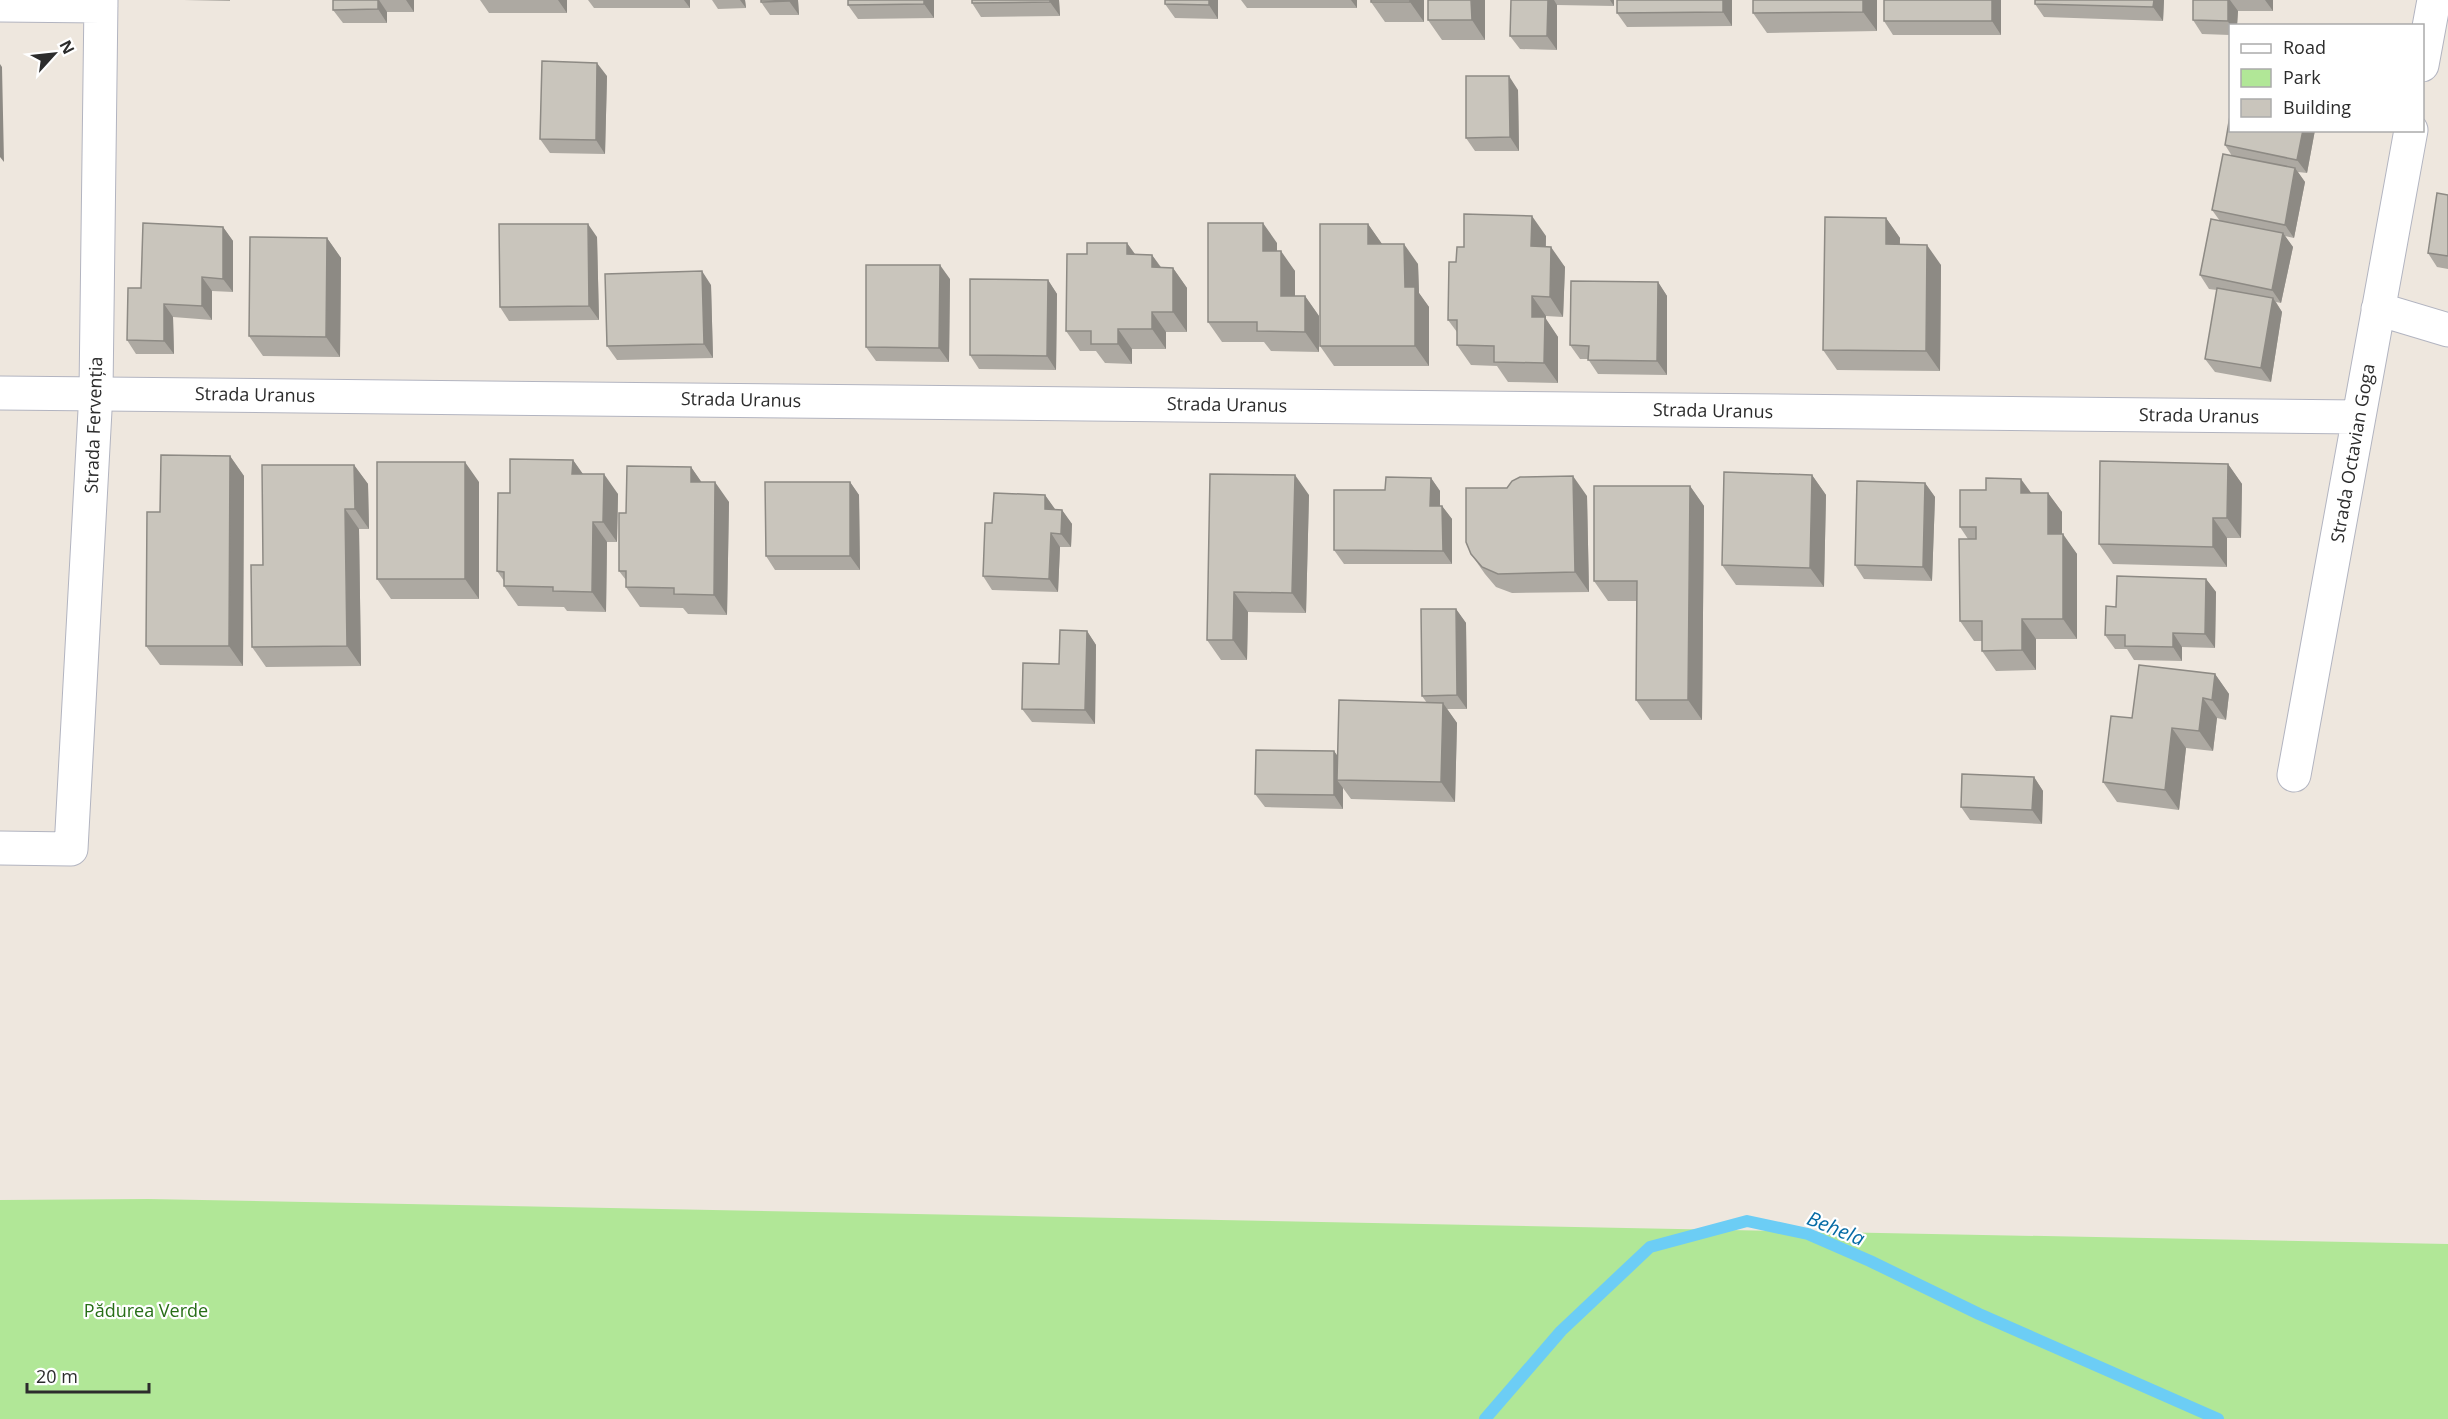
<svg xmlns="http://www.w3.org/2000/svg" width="2448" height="1419" font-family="'Open Sans',sans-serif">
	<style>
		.green { fill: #b1e797 }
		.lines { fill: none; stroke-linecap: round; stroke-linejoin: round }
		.stream { stroke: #6ccdf5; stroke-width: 12 }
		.minor-casing { stroke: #b2b4c0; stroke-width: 35 }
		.tertiary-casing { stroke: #b2b4c0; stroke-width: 35 }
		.minor { stroke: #fff; stroke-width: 33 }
		.tertiary { stroke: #fff; stroke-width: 33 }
		.wall { fill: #ada9a2 }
		.shaded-wall { fill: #8d8a84 }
		.building { fill: #c9c5bc; stroke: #8d8a84; stroke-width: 1.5 }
		.labels { text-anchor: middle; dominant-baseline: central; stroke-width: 4.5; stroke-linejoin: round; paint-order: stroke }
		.street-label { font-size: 18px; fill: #2c2c2c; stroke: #fff }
		.park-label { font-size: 18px; fill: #276e17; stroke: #fff }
		.water-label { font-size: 20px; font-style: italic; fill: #066ba5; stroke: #fff }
	</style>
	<rect width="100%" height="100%" fill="#eee7de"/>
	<path class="green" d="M148 1199 2448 1244V1419H0V1200Z"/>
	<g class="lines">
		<path class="stream" d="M1485 1419 1561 1331 1650 1247 1747 1221 1808 1234 1870 1261 1979 1314 2218 1419"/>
		<defs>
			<path id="minor" d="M2422 65 2434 0
				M2378 309 2448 330
				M0 393 2359 417
				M2294 775 2411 130"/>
			<path id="tertiary" d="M0 5 101 6
				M0 848 71 849 96 392 101 0"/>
		</defs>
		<use href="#minor" class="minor-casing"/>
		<use href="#tertiary" class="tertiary-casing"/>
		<use href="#minor" class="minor"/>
		<use href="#tertiary" class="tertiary"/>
	</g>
	<path class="wall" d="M184 0H230V1Z
		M333 0H414V12H387V23H343L333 10Z
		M480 0H567V13H489Z
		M588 0H690V8H594Z
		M712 0H745L746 8 718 9Z
		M798 0 799 15H770L761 2Z
		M848 0H934V18L858 19 848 5Z
		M972 0H1059L1060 16 981 17 972 3Z
		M1165 0H1218V19L1175 18 1165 4Z
		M1241 0H1357V8H1247Z
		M1371 0H1424V22H1385L1371 2Z
		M1485 0V40H1442L1428 20Z
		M1511 0H1614V6L1557 5V50L1520 49 1510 36Z
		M1617 0H1732V26L1627 27 1617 13Z
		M1877 0V31L1767 33 1753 13Z
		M1884 0H2001V35H1893L1884 21Z
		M2164 0 2163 21 2044 17 2035 4Z
		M2193 0H2273V11H2238L2237 26H2230V35L2202 34 2193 20Z
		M607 76 605 154 550 153 540 139Z
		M1518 90 1519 151H1475L1466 138Z
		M2230 130H2315L2307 173 2298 172 2305 182 2294 238 2285 236 2293 247 2281 303 2276 302 2282 312 2271 382 2215 372 2205 359 2217 290 2209 289 2200 275 2220 221 2212 210 2232 156 2225 145Z
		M2448 195V269L2437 267 2428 253Z
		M1886 218 1900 238V244L1941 265 1940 371 1837 370 1823 350Z
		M1368 224 1382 244 1418 264 1419 293 1429 307V366H1334L1320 346Z
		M223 227 233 241V292L212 291V320L173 317 174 354H136L127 340 141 288Z
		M1546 236V247L1565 267 1563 317 1546 316V319L1558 337V383L1508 382 1497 366 1471 365 1457 345V332L1448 320 1456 262 1464 247Z
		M597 237 599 320 509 321 500 307Z
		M327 238 341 258 340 357 263 356 249 336Z
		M1127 243 1135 254 1152 255 1161 267 1173 268 1187 288V332H1166V349H1132V364L1105 363 1096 351H1080L1066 331 1087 254Z
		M1277 243V251L1295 271V296H1305L1319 316V352L1271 351 1264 342H1222L1208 322Z
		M950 279 949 362 876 361 866 347Z
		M1048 280 1057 294 1056 370 979 369 970 355Z
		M1658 282 1667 296V375L1598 374 1588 359H1580L1570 345Z
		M711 285 713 358 617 360 607 346Z
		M230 456 244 476 243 666 160 665 146 646 160 512Z
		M573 460 583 474 618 494 617 542H607L606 612 567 611 564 607 518 606 504 586V581L497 571 510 493Z
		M2228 464 2242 484 2241 538H2227V567L2113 564 2099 544Z
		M354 465 368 484 369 529H359L361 666 266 667 252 647 263 565Z
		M691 467 701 482 729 502 727 615 688 614 683 608 640 607 626 587V580L619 571 626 513Z
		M1210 474 1309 495 1306 613 1248 612 1247 660H1221L1207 640Z
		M1812 475 1826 495 1824 587 1736 585 1722 565Z
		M1431 478 1440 491V506H1442L1452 519V564H1344L1334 550 1385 490Z
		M479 482V599H391L377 579Z
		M850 482 859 495 860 570H775L766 556Z
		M1925 483 1935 497 1932 581 1864 579 1855 565Z
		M1690 486 1704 506 1702 720H1650L1636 700 1637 601H1608L1594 581Z
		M1507 488 1587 496 1589 592 1512 593 1496 587 1485 574 1471 554Z
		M2031 493H2048L2062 512V534L2077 554V639H2036V670L1996 671 1982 651V641H1974L1960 621 1968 539 1960 527Z
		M1045 495 1055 510H1062L1072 524 1071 547H1060L1058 592 992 590 983 576 992 523Z
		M2206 579 2216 592 2215 648 2182 647V661L2134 660 2127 649H2115L2105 635 2116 607Z
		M1456 609 1466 623 1467 709H1447L1457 723 1455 802 1351 799 1343 788V809L1265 807 1255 794 1334 751 1338 757 1427 703 1422 696Z
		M1087 631 1096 645 1095 724 1032 722 1022 709Z
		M2215 674 2229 694 2226 720 2217 718 2213 751 2186 748 2179 810 2117 802 2103 782 2132 718Z
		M2034 777 2043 791 2042 824 1970 820 1961 807Z"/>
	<path class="shaded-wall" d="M378 0H379L387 12V23L378 9Z
		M406 0H414V12Z
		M558 0H567V13Z
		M684 0H690V8Z
		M740 0H745L746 8Z
		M789 0H798L799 15 789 1Z
		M924 0H934V18L924 4Z
		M1050 0H1059L1060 16 1050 2Z
		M1209 0H1218V19L1209 5Z
		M1351 0H1357V8Z
		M1410 0H1424V22L1410 2Z
		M1471 0H1485V40L1472 20Z
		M1548 0H1554L1557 5V50L1547 36Z
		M1610 0H1614V6Z
		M1723 0H1732V26L1723 12Z
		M1863 0H1877V31L1863 12Z
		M1992 0H2001V35L1992 21Z
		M2154 0H2164L2163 21 2153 7Z
		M2228 0H2230L2238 11 2237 26H2230L2228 21Z
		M2265 0H2273V11Z
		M597 63 607 76 605 154 596 140Z
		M0 64 2 67 4 162 0 157Z
		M1509 76 1518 90 1519 151 1510 137Z
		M2303 130H2315L2307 173 2297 160Z
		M2295 168 2305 182 2294 238 2285 225Z
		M1532 216 1546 236 1545 266 1531 246Z
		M1886 218 1900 238 1899 264 1886 244Z
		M1263 223 1277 243V271L1263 251Z
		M588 224 597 237 599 320 589 306Z
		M1368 224 1382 244H1368Z
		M223 227 233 241V292L223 279Z
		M2283 233 2293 247 2281 303 2272 290Z
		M327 238 341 258 340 357 326 337Z
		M1127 243 1141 263 1127 254Z
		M1404 244 1418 264 1419 293 1429 307V366L1415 346 1405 287Z
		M1927 245 1941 265 1940 371 1926 351Z
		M1551 247 1565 267 1563 317 1550 297Z
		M1281 251 1295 271V316L1281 296Z
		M1152 255 1166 275 1152 267Z
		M940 265 950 279 949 362 939 348Z
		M1173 268 1187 288V332L1173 312Z
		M702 271 711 285 713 358 704 344Z
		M202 277 212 291V320L202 306Z
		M1048 280 1057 294 1056 370 1047 356Z
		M1658 282 1667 296V375L1657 361Z
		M1305 296 1319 316V352L1305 332Z
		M1532 296 1546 316V319L1558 337V383L1544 363 1532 317Z
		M2273 298 2282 312 2271 382 2261 368Z
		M164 304 173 317 174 354 164 341Z
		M1152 312 1166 332V349L1152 329Z
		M1118 329 1132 349V364L1118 344Z
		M230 456 244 476 243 666 229 646Z
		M573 460 587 480 572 474Z
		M465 462 479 482V599L465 579Z
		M2228 464 2242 484 2241 538 2227 518Z
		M354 465 368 484 369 529 355 509Z
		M691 467 705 487 691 482Z
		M604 474 618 494 617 542 603 522Z
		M1295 475 1309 495 1306 613 1292 593Z
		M1812 475 1826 495 1824 587 1810 568Z
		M1573 476 1587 496 1589 592 1575 572Z
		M1431 478 1440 491V520L1430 506Z
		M2021 479 2035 498 2021 493Z
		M715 482 729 502 727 615 714 595Z
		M850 482 859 495 860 570 850 556Z
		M1925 483 1935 497 1932 581 1923 567Z
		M1690 486 1704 506 1702 720 1688 700Z
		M2048 493 2062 512V554L2048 534Z
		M1045 495 1055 509 1054 523 1045 509Z
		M1442 506 1452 519V564L1443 551Z
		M345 509 359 529 361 666 347 646Z
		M1062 510 1072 524 1071 547 1061 534Z
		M2213 518 2227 538V567L2213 547Z
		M593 522 607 542 606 612 592 592Z
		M1051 533 1060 547 1058 592 1049 579Z
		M2063 534 2077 554V639L2063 619Z
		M2206 579 2216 592 2215 648 2205 634Z
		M1234 592 1248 612 1247 660 1233 640Z
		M1456 609 1466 623 1467 709 1457 695Z
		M2022 619 2036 639V670L2022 650Z
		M1087 631 1096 645 1095 724 1085 710Z
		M2173 633 2182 647V661L2173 647Z
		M2215 674 2229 694 2226 720 2212 700Z
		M2203 698 2217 718 2213 751 2199 731Z
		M1443 703 1457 723 1455 802 1441 782Z
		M2172 728 2186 748 2179 810 2165 790Z
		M1334 751 1344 765 1337 780 1343 788V809L1334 795Z
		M2034 777 2043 791 2042 824 2032 810Z"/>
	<path class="building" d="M333 0H378V9L333 10Z
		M761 0H789V1L761 2Z
		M848 0H924V4L848 5Z
		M972 0H1050V2L972 3Z
		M1165 0H1209V5L1165 4Z
		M1371 0H1410V2H1371Z
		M1428 0H1471L1472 20H1428Z
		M1511 0H1548L1547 36H1510Z
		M1617 0H1723V12L1617 13Z
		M1753 0H1863V12L1753 13Z
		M1884 0H1992V21H1884Z
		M2035 0H2154L2153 7 2035 4Z
		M2193 0H2228V21L2193 20Z
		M542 61 597 63 596 140 540 139Z
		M1466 76H1509L1510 137 1466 138Z
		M2230 116V130H2303L2297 160 2225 145Z
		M2223 154 2295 168 2285 225 2212 210Z
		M2437 193 2448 195V256L2428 253Z
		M1464 214 1532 216 1531 246 1551 247 1550 297 1532 296V317H1545L1544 363 1494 362V346L1457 345V320H1448L1449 262H1456L1457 247H1464Z
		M1825 217 1886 218V244L1927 245 1926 351 1823 350Z
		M2211 219 2283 233 2272 290 2200 275Z
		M143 223 223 227V279L202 277V306L164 304V341L127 340 128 288H141Z
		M1208 223H1263V251H1281V296H1305V332L1257 331V322H1208Z
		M499 224H588L589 306 500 307Z
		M1320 224H1368V244H1404L1405 287H1415V346H1320Z
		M250 237 327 238 326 337 249 336Z
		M1087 243H1127V254L1152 255V267L1173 268V312H1152V329H1118V344H1091V331H1066L1067 254H1087Z
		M866 265H940L939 348 866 347Z
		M702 271 704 344 607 346 605 274Z
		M970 279 1048 280 1047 356 970 355Z
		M1571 281 1658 282 1657 361 1588 360 1589 346 1570 345Z
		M2217 288 2273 298 2261 368 2205 359Z
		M161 455 230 456 229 646H146L147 512H160Z
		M510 459 573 460 572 474H604L603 522H593L592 592 553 591V587L504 586V572L497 571 498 493H510Z
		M2100 461 2228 464 2227 518H2213V547L2099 544Z
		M377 462H465V579H377Z
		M262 465H354L355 509H345L347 646 252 647 251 565H263Z
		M627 466 691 467V482H715L714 595 674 594V588L626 587V571H619V513H626Z
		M1724 472 1812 475 1810 568 1722 565Z
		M1210 474 1295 475 1292 593 1234 592 1233 640H1207Z
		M1573 476 1575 572 1498 574 1482 567 1471 554 1466 542V488H1507L1512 481 1520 477Z
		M1386 477 1431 478 1430 506H1442L1443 551 1334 550V490H1385Z
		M1986 478 2021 479V493H2048V534H2063V619H2022V650L1982 651V621H1960L1959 539H1976V527H1960V490H1986Z
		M1857 481 1925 483 1923 567 1855 565Z
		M765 482H850V556H766Z
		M1594 486H1690L1688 700H1636L1637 581H1594Z
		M994 493 1045 495V509L1062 510 1061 534 1051 533 1049 579 983 576 985 523H992Z
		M2117 576 2206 579 2205 634 2173 633V647L2125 646V635H2105L2106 606 2116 607Z
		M1421 609H1456L1457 695 1422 696Z
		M1060 630 1087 631 1085 710 1022 709 1023 663 1059 664Z
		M2139 665 2215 674 2212 700 2203 698 2199 731 2172 728 2165 790 2103 782 2111 716 2132 718Z
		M1339 700 1443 703 1441 782 1337 780Z
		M1256 750 1334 751V795L1255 794Z
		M1962 774 2034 777 2032 810 1961 807Z"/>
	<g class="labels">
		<g class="street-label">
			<text transform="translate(255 394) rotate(1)">Strada Uranus</text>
			<text transform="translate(741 399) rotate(1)">Strada Uranus</text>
			<text transform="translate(1227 404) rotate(1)">Strada Uranus</text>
			<text transform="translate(1713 410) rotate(1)">Strada Uranus</text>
			<text transform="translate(2199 415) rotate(1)">Strada Uranus</text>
			<text transform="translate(93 425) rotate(-88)">Strada Fervenția</text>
			<text transform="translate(2352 453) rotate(-80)">Strada Octavian Goga</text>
		</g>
		<g class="park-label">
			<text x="146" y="1310">Pădurea Verde</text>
		</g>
		<g class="water-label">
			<text transform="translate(1836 1228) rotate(22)">Behela</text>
		</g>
	</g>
	<rect x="2229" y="24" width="195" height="108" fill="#ffffff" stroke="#ababab" stroke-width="1.5"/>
	<rect x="2241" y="44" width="30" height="9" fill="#ffffff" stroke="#ababab" stroke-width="1.5"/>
	<text x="2283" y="54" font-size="18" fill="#2c2c2c">Road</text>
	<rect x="2241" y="69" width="30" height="18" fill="#b1e797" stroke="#ababab" stroke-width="1.5"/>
	<text x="2283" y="84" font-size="18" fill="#2c2c2c">Park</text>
	<rect x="2241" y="99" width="30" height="18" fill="#c9c5bc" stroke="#ababab" stroke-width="1.5"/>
	<text x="2283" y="114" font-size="18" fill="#2c2c2c">Building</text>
	<g transform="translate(54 54) rotate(63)" stroke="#ffffff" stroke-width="4.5" paint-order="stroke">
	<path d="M0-4.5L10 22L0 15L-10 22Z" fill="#2c2c2c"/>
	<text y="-9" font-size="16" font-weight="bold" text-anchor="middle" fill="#2c2c2c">N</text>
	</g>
	<path d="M27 1383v9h122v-9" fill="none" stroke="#2c2c2c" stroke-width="3"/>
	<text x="36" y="1383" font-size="18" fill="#2c2c2c" stroke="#ffffff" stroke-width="4.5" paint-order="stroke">20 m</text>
</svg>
